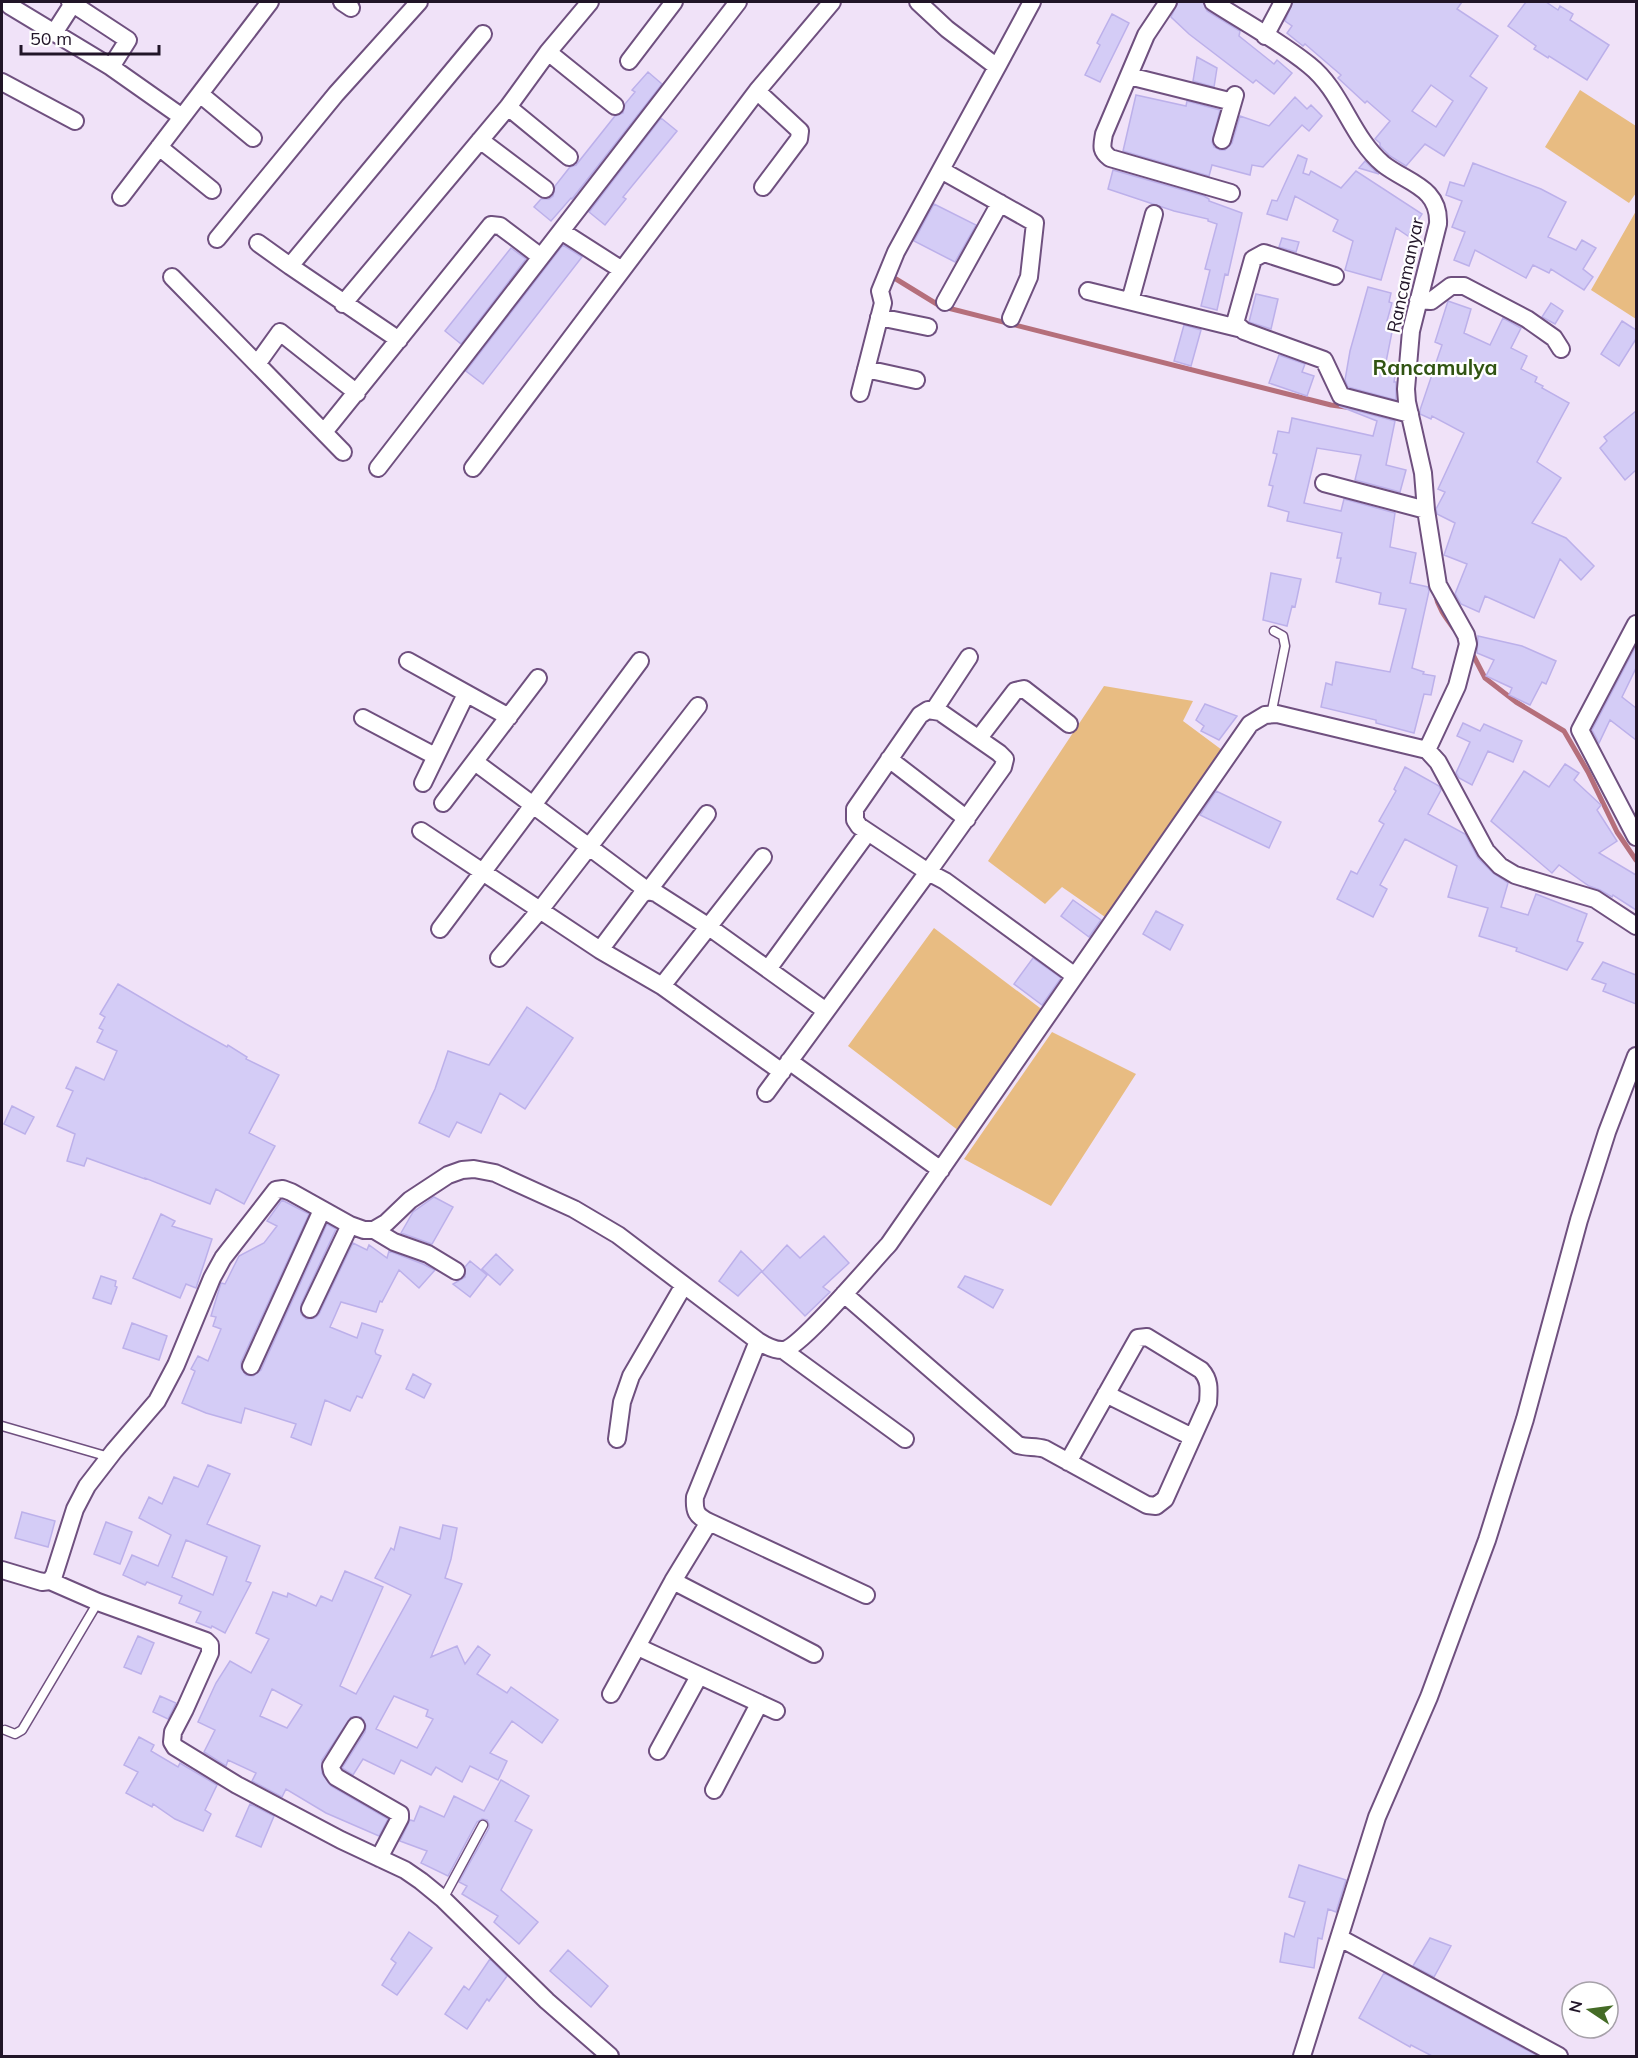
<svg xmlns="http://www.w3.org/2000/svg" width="1638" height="2058" font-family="Mulish,sans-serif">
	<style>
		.green { fill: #e8bc82 }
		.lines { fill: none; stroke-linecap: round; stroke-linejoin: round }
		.stream { stroke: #b56f7b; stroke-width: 5 }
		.building { fill: #d4ccf6; stroke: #bcb0ea; stroke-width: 1.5; fill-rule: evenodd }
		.lane-casing { stroke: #6f507f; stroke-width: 11 }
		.street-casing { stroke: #6f507f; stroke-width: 20 }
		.lane { stroke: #fff; stroke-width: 8 }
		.street { stroke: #fff; stroke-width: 16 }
		.labels { text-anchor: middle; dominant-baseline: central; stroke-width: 4.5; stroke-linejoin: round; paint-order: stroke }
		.street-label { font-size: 18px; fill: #211528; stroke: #fff }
		.quarter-label { font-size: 21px; font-weight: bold; fill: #315413; stroke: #fff }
	</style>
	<rect width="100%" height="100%" fill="#f0e2f8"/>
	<path class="green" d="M1580 90 1636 126V193L1629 203 1545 147Z
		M1636 211V319L1591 290Z
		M1104 686 1193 701 1183 721 1222 750 1105 917 1062 887 1045 904 988 861Z
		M934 928 1044 1011 959 1131 848 1046Z
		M1052 1032 1136 1074 1051 1206 964 1159Z"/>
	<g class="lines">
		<path class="stream" d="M889 277 896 279 940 306 1331 405 1360 409
			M1435 593C1438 608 1445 617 1454 629
			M1471 651 1485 678 1516 702 1564 731 1588 772 1617 832 1636 860"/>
	</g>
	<path class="building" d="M1178 2H1203L1207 11 1240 31 1239 36 1274 64 1277 60 1292 73 1274 94 1256 80 1253 83 1189 34 1171 17Z
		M1293 2H1462L1457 9 1498 36 1470 76 1487 88 1444 156 1425 144 1406 166 1390 156 1380 146V143L1375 139 1390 121 1367 101 1365 103 1338 78 1341 75 1305 44 1303 46 1287 33 1292 26 1285 21ZM1431 85 1453 101 1436 127 1412 111Z
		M1526 2H1546L1558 10 1560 6 1573 14 1570 20 1609 45 1587 80 1549 56 1548 58 1534 49 1536 46 1508 26Z
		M1112 14 1129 23 1100 82 1085 75 1100 45 1097 43Z
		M1197 57 1217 68 1214 87 1193 81Z
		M648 72 662 84 572 199 571 198 551 221 534 207 541 199H549L553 196 555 186 570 167 576 165 615 116 623 113 625 104 635 92 632 90Z
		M1136 95 1186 106 1187 101 1220 110 1212 142 1214 147 1220 150H1225L1232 143 1240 116 1269 126 1295 97 1307 109 1311 105 1322 116 1309 131 1302 125 1263 167 1252 165 1250 175 1212 165 1209 176 1123 151Z
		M661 118 677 131 623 197 626 199 605 225 589 212Z
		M1298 155 1307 159 1303 173 1309 175 1311 171 1341 188 1356 171 1422 214 1408 236 1396 228 1381 280 1345 270 1353 241 1333 231 1338 220 1295 196 1287 220 1267 214 1272 200 1277 201Z
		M1365 161 1376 172 1379 174 1359 168Z
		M1473 163 1541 189 1566 202 1548 237 1576 250 1582 240 1596 248 1583 269 1593 277 1584 290 1551 269 1549 273 1533 265 1526 278 1475 250 1469 266 1454 260 1465 232 1452 227 1462 201 1446 195 1450 182 1464 186Z
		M1113 170 1204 196 1209 199V201L1242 213 1228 275 1225 274 1217 310 1201 306 1210 270 1205 269 1217 224 1208 221V219L1174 211 1108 189Z
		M934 204 976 225 955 262 914 241Z
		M1282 238 1299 242 1296 252 1279 247Z
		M563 245 582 257 483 384 466 371Z
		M511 248 526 259 461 344 445 331Z
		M1368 287 1391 293 1389 302 1392 303 1387 321 1394 322 1385 367 1396 370 1394 382H1396V400L1348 387 1345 380 1350 351Z
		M1256 294 1278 299 1271 329 1249 322Z
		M1448 301 1471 309 1464 333 1490 345 1503 318 1521 328 1511 348 1527 356 1521 369 1537 377 1535 382 1543 386 1542 388 1569 403 1537 462 1561 478 1532 523 1566 538 1594 566 1581 580 1560 559 1534 618 1485 596 1479 612 1461 604 1455 594 1467 564 1444 555 1455 523 1437 514 1436 509 1445 492 1438 489 1464 433 1432 416 1431 419 1420 414V410L1442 345 1435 342Z
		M1551 303 1563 311 1555 324 1542 317Z
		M1622 321 1636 330V339L1619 366 1601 354Z
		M1184 325 1201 330 1191 366 1174 361Z
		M1279 355 1305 364 1302 372 1314 376 1307 396 1269 383Z
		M1339 406 1395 421 1386 465 1406 470 1400 492 1355 480 1361 455 1317 448 1304 503 1341 511 1344 499 1395 513 1390 547 1416 553 1410 583 1428 587 1429 591 1412 668 1424 672 1423 674 1435 676 1431 695 1424 694 1414 733 1376 723V720L1321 707 1326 683 1332 685 1336 662 1390 672 1406 609 1379 604 1381 593 1336 582 1341 558H1337L1342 533 1287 521 1289 512 1268 506 1273 486 1269 485 1277 454 1273 453 1278 431 1289 433 1292 418 1373 436 1377 421Z
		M1636 411V470L1625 480 1600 448 1607 441 1604 437Z
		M1271 573 1301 579 1295 607 1292 606 1287 626 1263 620Z
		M1478 636 1522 646 1556 661 1546 684 1542 682 1530 705 1509 695 1512 688 1486 676 1494 660 1477 653Z
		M1636 646V668L1622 697 1636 708V740L1610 720 1599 743 1592 730Z
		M1205 704 1237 716 1219 740 1201 731 1204 726 1196 720Z
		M1463 723 1480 731 1484 724 1522 741 1513 762 1488 751 1472 785 1459 778 1456 773 1470 742 1457 736Z
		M1565 764 1579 773 1574 780 1601 805 1597 810 1617 841 1599 853 1636 875V910L1613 895 1612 897 1600 890 1589 886 1559 865 1552 873 1491 821 1524 771 1549 787Z
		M1405 767 1439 786 1441 790 1428 814 1465 834 1478 858 1493 873 1508 883 1501 907 1528 915 1536 894 1587 914 1577 941 1583 943 1567 970 1516 951 1517 948 1479 936 1488 908 1448 897 1457 866 1405 839 1380 885 1387 889 1373 917 1337 899 1351 871 1357 874 1384 824 1379 821 1396 791 1394 789Z
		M1216 791 1281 822 1269 848 1200 815Z
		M1073 900 1101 920 1089 937 1061 916Z
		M1156 911 1183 925 1170 950 1143 934Z
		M1033 958 1061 978 1042 1005 1014 984Z
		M1603 962 1636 975V1004L1603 991 1606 984 1592 979Z
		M118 984 186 1024 227 1047 228 1045 247 1057 246 1059 279 1075 249 1133 275 1146 244 1204 216 1189 210 1204 145 1178V1179L87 1158 84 1166 67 1161 75 1134 57 1126 73 1091 66 1088 76 1067 104 1080 117 1051 97 1042 103 1030 99 1028 105 1017 100 1014Z
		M527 1007 573 1038 525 1109 500 1093 481 1133 457 1122 449 1137 419 1123 435 1089 448 1051 489 1065Z
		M12 1106 34 1117 25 1134 4 1124Z
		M434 1197 453 1207 432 1244 401 1233 413 1212Z
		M282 1200 309 1214 241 1362V1368L246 1375 253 1376 261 1370 327 1224 336 1229 301 1304V1314L306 1319 315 1318 319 1314 353 1243 367 1250 369 1245 387 1258 389 1251 423 1264 435 1270 419 1288 399 1270 382 1302 380 1301 376 1312 341 1302 330 1327 357 1338 362 1323 383 1330 375 1351 376 1354 381 1356 362 1398 357 1396 350 1411 325 1400 311 1445 291 1437 296 1424 245 1408 241 1423 206 1413 182 1403 195 1371 191 1369 198 1356 208 1361 221 1329 213 1326 216 1317 211 1316 221 1283 225 1284 239 1256 264 1243 277 1226 267 1221Z
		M161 1214 175 1221 172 1226 212 1239 196 1288 186 1284 180 1298 133 1278Z
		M824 1236 849 1263 823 1287 830 1292 805 1316 762 1272 787 1245 800 1258Z
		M741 1251 762 1271 738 1296 719 1281Z
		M496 1254 513 1270 500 1285 482 1269Z
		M470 1261 487 1275 470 1297 453 1284 465 1277V1267Z
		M101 1276 116 1281 115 1286 117 1287 111 1304 93 1298Z
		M965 1276 1003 1290 993 1308 958 1287Z
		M132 1323 167 1336 159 1360 123 1348Z
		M413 1374 431 1384 424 1398 406 1389Z
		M208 1465 230 1474 207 1524 260 1546 246 1581 251 1583 225 1633 212 1626 211 1628 196 1622 201 1612 179 1603 182 1596 147 1582 145 1585 123 1575 132 1555 158 1566 171 1535 139 1518 149 1497 162 1504 174 1477 198 1487ZM186 1540 227 1557 213 1595 172 1577Z
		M22 1512 55 1521 48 1547 15 1538Z
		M106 1522 132 1532 120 1564 94 1554Z
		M443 1525 457 1528 451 1559 445 1578 462 1584 431 1657 457 1646 465 1664 478 1646 490 1655 477 1674 507 1693 511 1687 558 1720 542 1743 512 1721 490 1753 507 1761 498 1780 470 1766 462 1782 436 1767 431 1775 401 1760 394 1774 363 1759 353 1775 342 1768 365 1732 366 1726 361 1717H351L322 1760V1773L331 1786 388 1819 379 1836 326 1813 286 1789 282 1797 252 1781 256 1773 228 1760 226 1766 204 1752 215 1730 198 1722 216 1683 230 1661 251 1673 269 1639 256 1633 273 1592 287 1597 288 1593 316 1606 321 1596 332 1601 345 1571 383 1587 340 1686 356 1694 411 1595 375 1578 391 1548 394 1550 400 1527 440 1539ZM272 1689 302 1705 287 1728 260 1716ZM394 1696 428 1710 426 1716 433 1719 417 1748 376 1729Z
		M138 1636 154 1643 141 1674 124 1667Z
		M160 1696 176 1703 168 1719 153 1712Z
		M139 1737 154 1745 151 1751 178 1767 180 1763 217 1785 205 1810 211 1814 203 1831 175 1819 153 1804 152 1807 126 1793 138 1772 124 1765Z
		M501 1780 529 1796 515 1821 532 1830 501 1890 538 1922 519 1944 494 1922 498 1916 462 1894 467 1886 459 1882 489 1828V1824L487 1820 482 1819 477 1822 448 1876 421 1863 427 1851 400 1841 410 1820 414 1821 420 1806 444 1817 454 1796 484 1811Z
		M250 1804 274 1816 261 1847 236 1836Z
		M1299 1865 1346 1880 1336 1912 1328 1909 1322 1939 1318 1938 1314 1968 1280 1962 1285 1933 1294 1937 1305 1902 1289 1897Z
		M409 1932 432 1948 397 1995 382 1985 396 1963 391 1959Z
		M1430 1938 1451 1946 1434 1977 1413 1966Z
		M568 1950 608 1986 591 2007 550 1971Z
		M490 1959 507 1976 489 2001 487 1999 467 2029 445 2014 464 1986 469 1990Z
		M1384 1973 1538 2056H1432L1411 2045 1410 2047 1359 2018Z"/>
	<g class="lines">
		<defs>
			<path id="lane" d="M1271 715 1285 646 1283 636 1274 631
				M2 1426 109 1457
				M5 1730 15 1734 22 1730 98 1602
				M443 1899 483 1825"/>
			<path id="street" d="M70 2 128 40 111 67
				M342 2 351 8
				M918 2 947 29 997 67 1032 2
				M1168 2 1146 35 1104 134C1102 146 1100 150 1110 158L1231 193
				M1213 2C1244 22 1281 42 1309 65 1342 91 1351 137 1383 164 1407 183 1440 187 1438 224L1411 331 1406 389 1407 402 1423 473 1426 510 1438 585 1466 635 1468 644 1457 686 1427 750
				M10 6 111 67 182 117
				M54 33 74 2
				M1265 36 1283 2
				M548 52 615 106
				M629 61 674 2
				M1129 76 1233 102
				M2 82 75 121
				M757 91 800 131 799 139 763 187
				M200 94 253 138
				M508 107 569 157
				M480 140 545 189
				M1222 140 1235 95
				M159 147 212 190
				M941 170 1035 223 1029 277 1011 318
				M121 197 270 2
				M561 231 622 270
				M217 239 336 94 419 2
				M258 243 290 266
				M1335 276 1264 253 1253 259 1235 323 1244 331 1324 360 1341 396 1410 414
				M172 277 343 452
				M1088 291 1238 328
				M1418 300 1431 301 1451 286H1464L1527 319 1554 338 1561 349
				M1130 301 1154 214
				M945 302 1000 203
				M343 304 508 107 548 52 590 2
				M879 317 928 327
				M399 340 290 266 483 34
				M257 364 280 332 357 393
				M866 369 916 380
				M860 393 883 303 880 291 896 252 997 67
				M324 432 491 225 500 226 541 257
				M378 468 738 2
				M473 468 757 91 832 2
				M1324 483 1426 510
				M1636 624 1580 730 1636 837
				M408 661 509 717
				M640 661 533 805 648 891 707 814
				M934 710 969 657
				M363 718 435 756
				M979 738 1015 691 1024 689 1069 724
				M889 759 967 819
				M423 783 466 694
				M443 803 538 678
				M421 831 600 950
				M440 929 533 805 475 762
				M499 958 540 910 698 706
				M768 969 868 832
				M662 986 763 857
				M789 1061 941 1170
				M782 1072 662 986 600 950 642 894 648 891 656 893 709 927 826 1011
				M766 1093 928 872 859 826 855 820V809L920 715 928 710 940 712 999 753 1005 759 1003 767 928 872 945 881 1075 976
				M374 1230 394 1242 428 1254 456 1271
				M844 1294 1018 1445C1027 1448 1035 1446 1045 1449L1147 1505 1156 1506 1165 1499 1208 1403C1209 1389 1210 1380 1201 1370L1147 1337 1138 1338 1068 1462
				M310 1309 350 1225
				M758 1341 695 1497C694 1511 696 1516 709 1522L866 1595
				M783 1350 905 1439
				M251 1366 322 1210
				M1106 1394 1192 1437
				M617 1439 622 1402 631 1376 684 1285
				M2 1570 42 1582 50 1581 98 1602 206 1641 210 1645V1653L185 1709 173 1732 172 1742 175 1747 237 1785 341 1840 405 1870 421 1881 443 1899 547 2001 610 2056
				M50 1581 54 1575 75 1509 87 1486 114 1451 157 1401 176 1365 212 1278 223 1258 276 1190 283 1189 291 1192 350 1225 364 1230H374L386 1223 410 1200 448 1175 462 1170 474 1169 495 1173 574 1209 618 1235 758 1341C766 1346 775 1351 784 1350 802 1346 872 1262 889 1244L1250 724 1265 715 1277 714 1427 750 1438 762 1486 851 1500 866 1515 875 1595 899 1636 926
				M673 1581 814 1654
				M638 1647 776 1711
				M611 1694 673 1581 709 1522
				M356 1726 331 1766 332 1771 336 1777 400 1814V1818L379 1858
				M658 1751 699 1676
				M714 1790 759 1704
				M1340 1938 1559 2056
				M1302 2056 1377 1817 1429 1697 1487 1540 1525 1419 1579 1220 1607 1132 1636 1056"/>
		</defs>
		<use href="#lane" class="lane-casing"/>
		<use href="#street" class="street-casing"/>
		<use href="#lane" class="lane"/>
		<use href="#street" class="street"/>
	</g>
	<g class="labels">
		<g class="street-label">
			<text transform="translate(1405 275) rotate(-78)">Rancamanyar</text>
		</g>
		<g class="quarter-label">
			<text x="1435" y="367">Rancamulya</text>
		</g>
	</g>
	<rect width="1638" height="2058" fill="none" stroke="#211528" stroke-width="6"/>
	<g transform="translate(1590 2010) rotate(283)"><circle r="28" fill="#ffffff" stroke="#a6a1a9" stroke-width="1.5"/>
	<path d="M0-4.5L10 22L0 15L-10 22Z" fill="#446b26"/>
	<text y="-9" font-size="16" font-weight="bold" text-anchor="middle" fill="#211528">N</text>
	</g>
	<path d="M21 45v9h138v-9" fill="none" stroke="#211528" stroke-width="3"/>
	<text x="30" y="45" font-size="18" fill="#211528" stroke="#ffffff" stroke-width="4.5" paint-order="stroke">50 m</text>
</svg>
